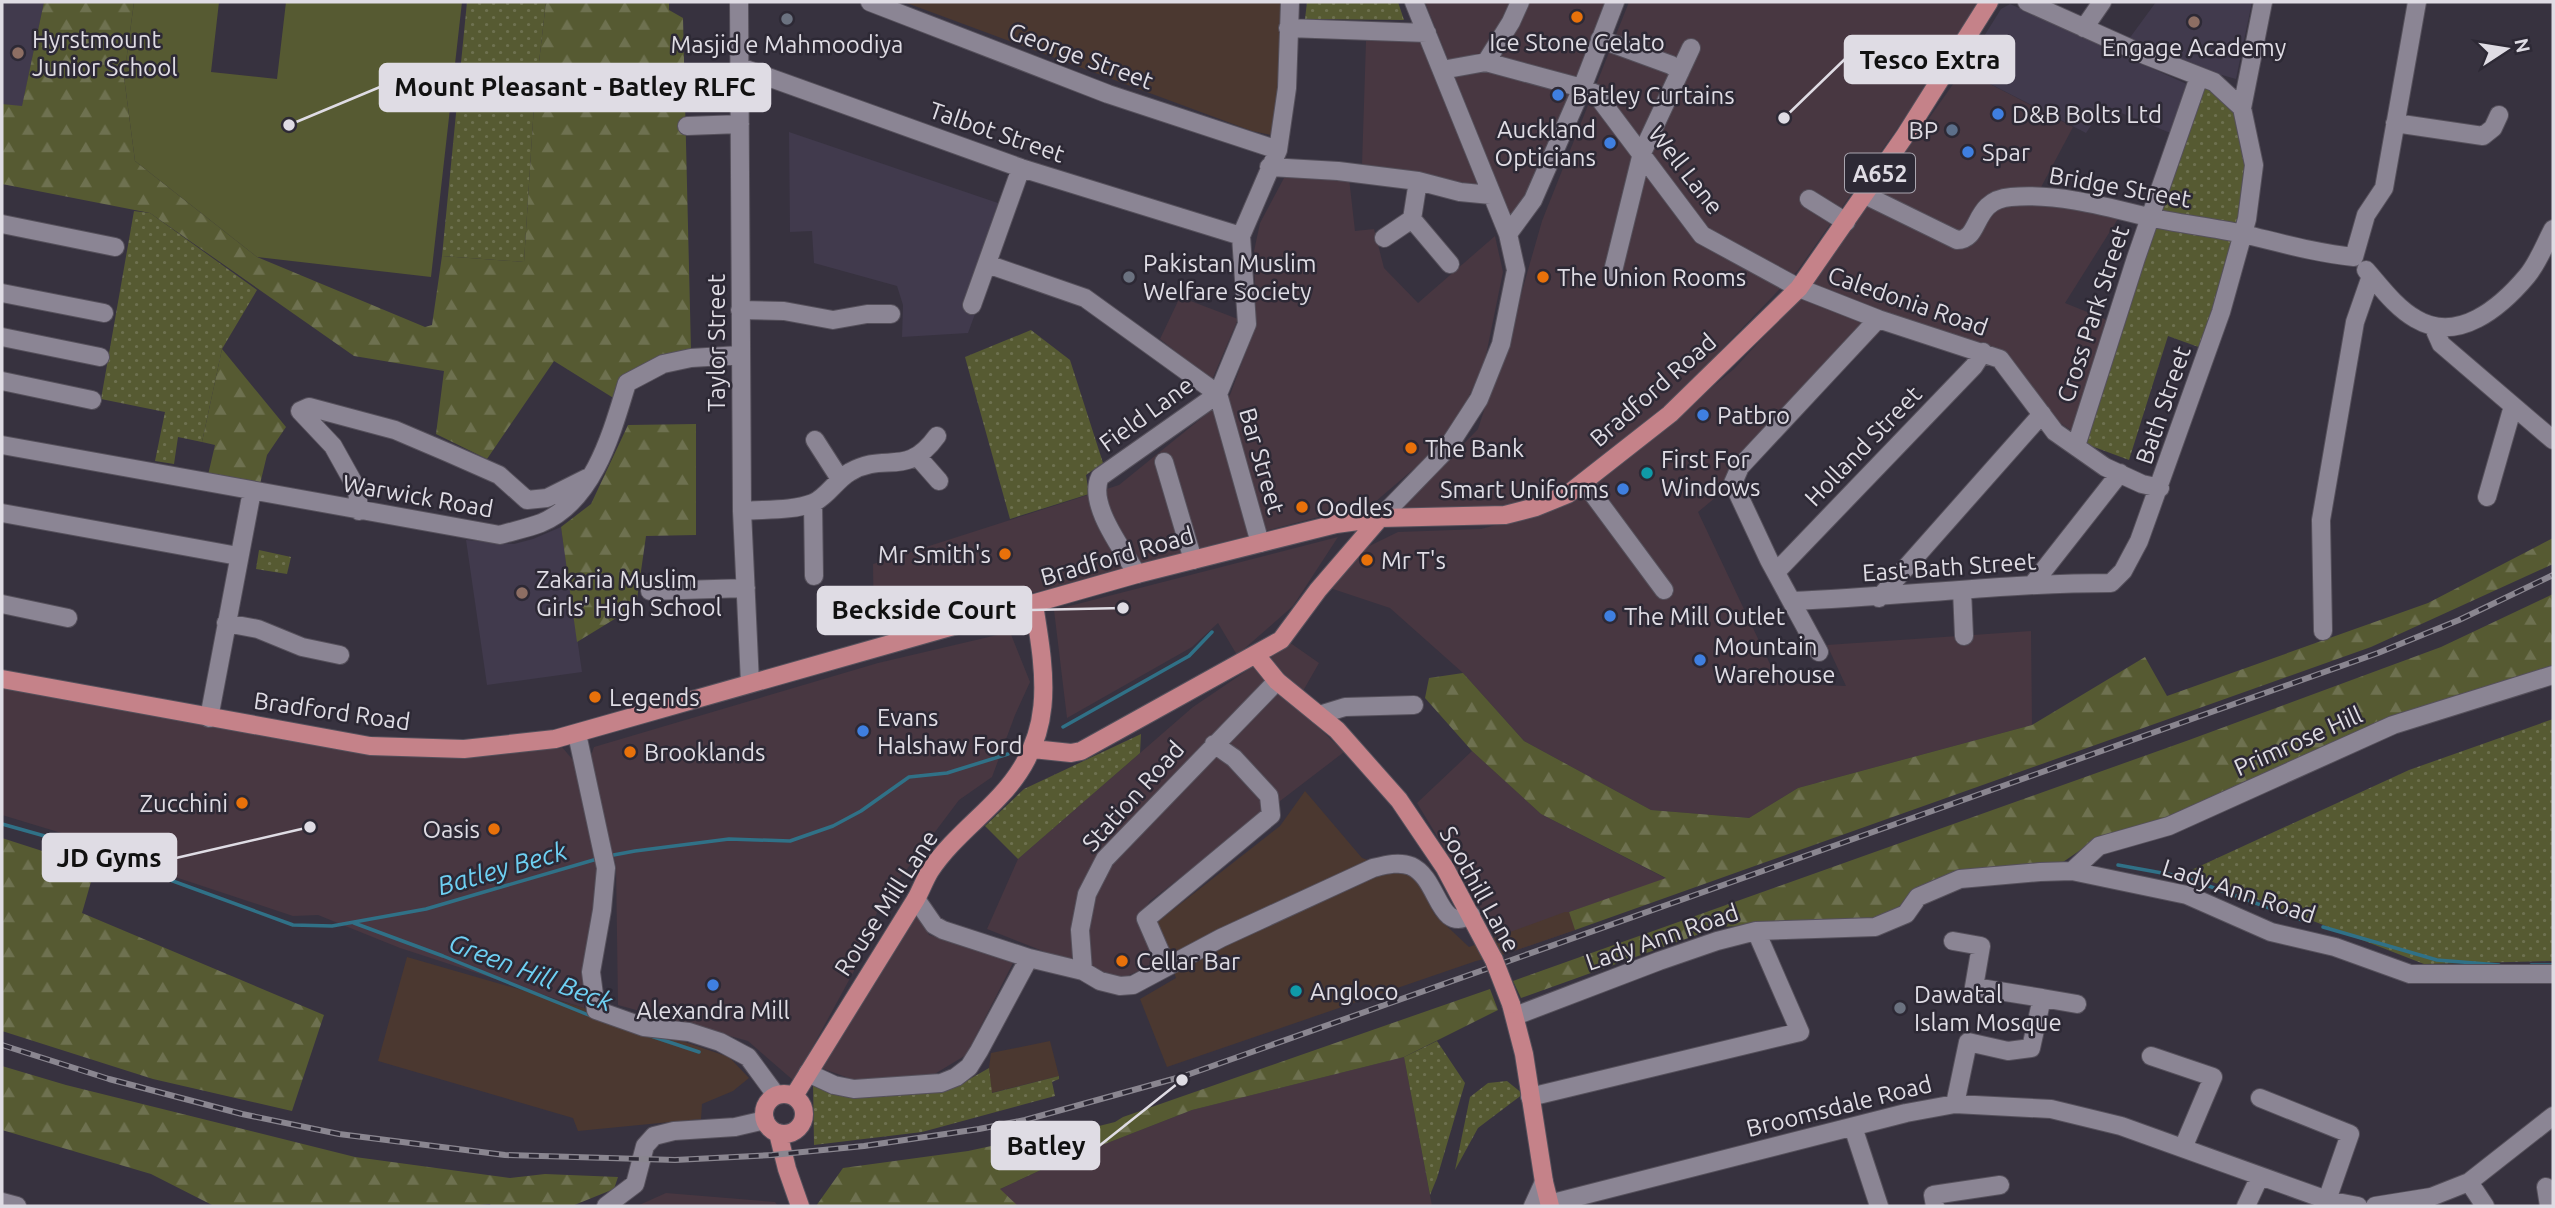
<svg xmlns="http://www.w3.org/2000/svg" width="2555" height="1208" font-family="Ubuntu,sans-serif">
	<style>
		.commercial { fill: #483741 }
		.industrial { fill: #4b3830 }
		.built { fill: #413a4d }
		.green { fill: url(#green-dots) }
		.forest { fill: url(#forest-firs) }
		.pitch { fill: #565a32 }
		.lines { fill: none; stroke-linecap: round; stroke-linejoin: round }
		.stream { stroke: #307187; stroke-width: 3.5 }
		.minor-casing { stroke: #55505b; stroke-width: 20 }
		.major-casing { stroke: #55505b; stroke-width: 20 }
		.minor { stroke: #8b8594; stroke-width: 18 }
		.major { stroke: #c58289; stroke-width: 18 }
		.rail-casing { stroke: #8a8690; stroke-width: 6 }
		.rail { stroke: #2d2935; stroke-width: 3.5; stroke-dasharray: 10; stroke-linecap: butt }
		.major-bridge-casing { stroke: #55505b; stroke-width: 20; stroke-linecap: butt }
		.major-bridge { stroke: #c58289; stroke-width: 18 }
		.food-dot { fill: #e8710a; stroke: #2d2935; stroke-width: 2.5 }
		.worship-dot { fill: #6b7280; stroke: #2d2935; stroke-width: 2.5 }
		.education-dot { fill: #8d6e63; stroke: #2d2935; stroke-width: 2.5 }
		.shop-dot { fill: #3f7fe0; stroke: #2d2935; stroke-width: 2.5 }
		.service-dot { fill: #5c6f8a; stroke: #2d2935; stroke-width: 2.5 }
		.culture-dot { fill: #0f9aa8; stroke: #2d2935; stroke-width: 2.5 }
		.labels { text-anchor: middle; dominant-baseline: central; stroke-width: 5; stroke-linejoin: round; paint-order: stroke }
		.shield { fill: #2d2935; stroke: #aaa6b0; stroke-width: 2 }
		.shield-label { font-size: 23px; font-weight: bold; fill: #dfdce4 }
		.poi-label { font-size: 24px; fill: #dfdce4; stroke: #2d2935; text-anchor: start }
		.street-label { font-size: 24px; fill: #dfdce4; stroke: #2d2935 }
		.water-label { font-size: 26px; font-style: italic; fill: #6ed0f3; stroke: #2d2935 }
		.leader { fill: none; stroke: #dfdce4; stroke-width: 2.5 }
		.callout-dot { fill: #dfdce4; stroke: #2d2935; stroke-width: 2.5 }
		.callout { fill: #dfdce4; stroke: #dfdce4; stroke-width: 2.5 }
		.callout-label { font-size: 26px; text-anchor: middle; font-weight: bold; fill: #111 }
	</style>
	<defs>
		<pattern id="green-dots" width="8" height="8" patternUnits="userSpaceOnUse" patternTransform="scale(1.75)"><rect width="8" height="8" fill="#565a32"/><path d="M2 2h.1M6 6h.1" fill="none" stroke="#6e7150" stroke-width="1.8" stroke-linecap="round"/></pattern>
		<pattern id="forest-firs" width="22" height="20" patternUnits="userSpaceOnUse" patternTransform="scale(1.75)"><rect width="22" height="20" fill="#565a32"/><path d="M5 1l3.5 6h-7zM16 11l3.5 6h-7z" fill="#6e7150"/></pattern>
	</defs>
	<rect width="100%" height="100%" fill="#37323f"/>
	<path class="commercial" d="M1425 2H1609L1521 212 1510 215Z
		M1629 2H1979L1955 46 1798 270 1680 393 1574 479 1513 506 1398 512 1478 429 1518 305 1542 221Z
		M1366 41H1423L1481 182 1478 185 1362 165Z
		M1963 70 2073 127 2039 191 2092 208 2121 214 2065 303 2107 320 2074 432 2052 418 1995 364 1884 328 1745 473 1698 512 1779 683 1846 686 1827 645 2031 631 2032 725 1798 788 1749 818 1651 810 1524 741 1463 673 1390 608 1330 588 1359 551 1398 532 1481 529 1563 507 1639 448 1734 369 1813 283Z
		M1284 178H1349L1355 231 1374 229 1384 268 1418 303 1495 236 1503 272 1485 360 1466 403 1437 449 1375 502 874 635 873 564 1119 485 1230 395 1256 324 1254 251 1260 223Z
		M1180 297 1238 319 1212 380 1160 339Z
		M1338 537 1293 606 1237 655 1218 623 1192 647 1067 718 1054 610Z
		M1010 632 1030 682 1015 715 992 777 959 800 880 905 854 971 794 1081 748 1041 618 1005 616 866 589 761 594 747 878 663Z
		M1289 642 1319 663 1295 705 1344 752 1150 901 1138 919 1160 962 1122 978 1094 971 987 929 1018 859 1193 707Z
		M2 679 256 725 464 749 555 739 573 760 598 867 584 1008 400 948 318 915 293 916 169 875 68 835 2 815Z
		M1472 751 1541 814 1667 879 1569 912 1575 930 1508 953 1417 803Z
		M916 911 929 935 1014 961 966 1055 933 1075 857 1081 821 1068Z
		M1404 1057 1432 1206H973L975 1201 1056 1163 1192 1110Z
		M666 1193 775 1202 778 1206H637Z"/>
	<path class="industrial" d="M904 2H1285L1281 100 1271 135 1252 131Z
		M1305 791 1362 858 1408 874 1420 886 1435 915 1469 947 1565 912H1569L1575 930 1505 954 1476 961 1167 1067 1140 999 1176 978 1156 923 1280 826Z
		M407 957 584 1008 729 1057 749 1078 733 1091 702 1104 701 1119 578 1131 573 1118 378 1061Z
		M1050 1041 1059 1076 991 1093 989 1068 991 1053Z"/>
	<path class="built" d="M2 2H44L22 107 2 104Z
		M2156 2H2252L2236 79 2190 66 2126 43Z
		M2010 4 2191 86 2173 134 2104 106 2086 133 1963 70 2001 9Z
		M789 132 998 203 964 306 976 311 968 333 902 337 903 305 897 286 814 263 812 231 790 232Z
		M561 527 582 672 487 685 466 540 514 544 533 539Z"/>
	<path class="green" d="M467 2H546L534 105 524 262 442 256Z
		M1307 2H1398L1404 20 1305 19Z
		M2204 83 2235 113 2252 165 2204 349 2168 336 2129 460 2086 444 2158 212Z
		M134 211 150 213 257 290 222 349 202 442 178 437 174 464 155 461 165 412 101 399Z
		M1031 330 1070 360 1103 463 1086 475 1089 494 1010 519 965 357Z
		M259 550 291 557 287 574 256 569Z
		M2553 719V961L2424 964 2187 872 2409 770Z
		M1141 734 1140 753 1018 859 985 826 1024 789Z
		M1437 1041 1465 1083 1437 1178 1430 1195 1404 1057Z
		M989 1068 992 1093 1059 1076V1079L1052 1082 1055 1096 922 1132 814 1145 813 1081 841 1096 954 1088Z
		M1507 1081 1523 1094 1478 1128 1455 1170 1470 1097 1488 1083Z"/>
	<path class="forest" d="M44 2H134L124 77 135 161 257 257 425 327 432 325 442 256 524 262 534 105 546 2H669V10L683 18 691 351 658 358 621 376 615 399 554 361 487 459 436 434 444 371 354 356 150 213 2 184V104L22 106Z
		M222 349 286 427 267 455 260 484 208 475 215 445 202 442Z
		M696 424V535L646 536 636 606 577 642 561 527 591 504 628 425Z
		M2553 538V564L2371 647 1575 930 1569 912 1666 878 1541 814 1472 751 1425 698 1429 678 1463 673 1524 741 1651 810 1749 818 1798 788 2032 725 2145 657 2167 696 2428 603Z
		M2553 594V665L2393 717 2165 818 2098 838 2063 862 1959 872 1912 890 1902 905 1871 920 1719 927 1521 998 1513 981 2189 740 2441 647Z
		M2 838 95 868 82 913 324 1015 292 1111 153 1079 2 1031Z
		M1490 989 1498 1010 1404 1057 1192 1110 1056 1163 1000 1189 1018 1206H816L843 1168 968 1151 1051 1133H1071L1115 1122 1123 1117Z
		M2 1066 66 1085 355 1157 510 1178 545 1174 618 1177 614 1189 572 1206H491L490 1204 468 1206H214L151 1174 2 1130Z"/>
	<path class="pitch" d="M134 2H219L211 72 277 79 286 2H462L431 277 257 257 135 161 124 77Z"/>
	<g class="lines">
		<path class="stream" d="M1063 727 1189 656 1212 632
			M2 824 66 842 293 925 332 926 426 909 597 859
			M608 856 635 851 729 839 790 841 833 826 861 811 909 777 947 773 1008 754
			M2118 865 2184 877 2310 923
			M354 923 443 956 591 1016
			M2323 927 2437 960 2499 965
			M2531 965H2553
			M648 1035 699 1052"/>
		<defs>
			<path id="minor" d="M739 2 742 511 750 683
				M870 2 1108 94 1278 150
				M1288 28 1427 33
				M2084 28 2102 2
				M1600 39 1671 65 1680 72
				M1486 62 1511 22 1520 2
				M740 67 1021 168 1241 236
				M1442 70 1486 62 1582 88 1596 94 1702 235 1799 288 1878 319 2000 359 2055 432 2105 467 2142 484 2160 488
				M2242 108 2263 2
				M2395 123 2483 136 2493 128 2499 115
				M687 126 740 124
				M1269 167 1338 171 1418 181 1460 192 1491 195
				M1418 181 1412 219 1450 264
				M1865 195 1957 240C1982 240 1971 200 2011 197 2057 193 2104 206 2148 217 2180 224 2212 227 2243 234 2281 243 2316 253 2354 257
				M1809 199 1846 222
				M2 224 115 247
				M1508 234 1533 200 1582 88 1615 2
				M1384 238 1412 219
				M2354 257 2366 215 2384 188 2417 2
				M987 264 1085 298 1218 394
				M2366 270C2381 287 2396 308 2416 319 2458 344 2501 307 2527 276 2538 263 2545 244 2553 229
				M1613 271 1642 153 1691 48
				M2 293 104 313
				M972 305 1021 168
				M740 310 784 311 833 320 867 314H891
				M2433 326 2441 344 2553 440
				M2 337 100 357
				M2 381 92 400
				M1218 394 1260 543
				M815 440 840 479
				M2 445 500 535C513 531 528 528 541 523 594 501 612 432 627 383L663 364 691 358 740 355
				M2076 446 2136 258 2199 77
				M917 456 939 481
				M1164 462 1193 560
				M1584 482 1664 590
				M2487 497 2513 406
				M813 503 814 576
				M359 511 357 489 333 446 300 411 309 407 395 430 449 453 499 475 527 500 547 498 587 478
				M742 511C764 509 792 511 813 503 827 497 837 479 850 472 886 451 906 479 937 436
				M2 513 238 556
				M1380 518 1446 450 1479 399 1501 344 1516 270 1508 234 1414 2
				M1776 572 1974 366 1983 352
				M1137 574C1123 550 1087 504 1100 477L1218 394 1247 324 1241 236 1278 150 1287 88 1290 2
				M2032 585 2120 473
				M1962 590 1964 636
				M650 591 746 588
				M1879 598 2042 414
				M1792 601C1898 597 2004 583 2111 583L2123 571 2139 541 2221 312 2247 219 2254 165 2242 108 2214 82 2145 55 2027 2
				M2 604 68 618
				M226 623 258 629 302 647 340 655
				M2323 631 2321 520 2355 322 2371 276
				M1819 652 1769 560 1733 483 1740 467 1878 319
				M1319 715 1345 707 1414 705
				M209 718 252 491
				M577 734 606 868 602 910 591 972 596 1010 644 1027 689 1032 720 1042 748 1057 776 1095
				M2072 871 2099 846 2169 826 2393 725 2553 675
				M916 899 934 925 943 930 1029 958 1083 971 1100 981 1120 986 1133 985 1221 938 1373 868C1385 865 1399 861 1411 866 1440 879 1437 934 1471 915
				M1953 941 1981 946 1974 987 2042 998 2031 1048 2008 1051 1968 1042 1955 1104
				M1166 965 1146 919 1271 815 1269 796 1234 758 1214 744
				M1083 971 1080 930 1087 894 1105 859 1277 681
				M2042 998 2077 1004
				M1515 1016 1659 961 1717 941 1756 931 1875 927 1906 914 1918 897 1960 879 2040 872 2072 871 2187 895 2271 932 2335 947 2410 974H2553
				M2151 1056 2213 1077 2183 1148
				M808 1073 834 1085 854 1089 941 1083 956 1077 969 1067 979 1051 1029 958
				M1530 1097 1800 1032 1756 931
				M2260 1098 2350 1134 2327 1200
				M1853 1127 1879 1206
				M2469 1182 2485 1206
				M2546 1187 2549 1206
				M2 1202 17 1206
				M1549 1204 1906 1113 1955 1104 2051 1109 2121 1126 2327 1200 2358 1206
				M606 1206 635 1184 645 1146 654 1136 674 1131 735 1127 765 1120
				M1533 1206 1544 1182
				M1935 1206 1933 1195 2000 1185
				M2246 1206 2260 1176
				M2375 1206 2431 1197 2469 1182 2553 1116"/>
			<path id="major" d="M1256 655 1277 681 1337 730 1399 800 1445 868 1494 960
				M2 679 370 746 464 749 555 739 1137 574 1336 524 1380 518 1505 515 1536 507 1568 494 1670 414 1799 288 1904 137 1989 2
				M1033 749 1071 753 1081 751 1281 640 1318 590 1380 518
				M1511 1004 1524 1054 1544 1182 1550 1206
				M764 1114a20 20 0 1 1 40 0a20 20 0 1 1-40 0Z
				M794 1096 916 899C921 890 925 879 930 871 949 842 977 821 1000 796 1056 737 1046 678 1034 605
				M778 1133 787 1169 800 1206"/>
		</defs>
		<use href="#minor" class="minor-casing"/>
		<use href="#major" class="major-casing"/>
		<use href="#minor" class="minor"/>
		<use href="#major" class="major"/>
		<defs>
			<path id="rail" d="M2 1045 109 1079 242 1114 339 1134 505 1155 675 1160 772 1155 864 1146 979 1129 1025 1120 1184 1076 2378 653 2459 620 2553 575"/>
		</defs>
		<use href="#rail" class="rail-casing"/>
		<use href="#rail" class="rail"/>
		<defs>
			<path id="major-bridge" d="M1494 960 1511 1004"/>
		</defs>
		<use href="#major-bridge" class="major-bridge-casing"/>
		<use href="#major-bridge" class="major-bridge"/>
	</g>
	<g class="food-dot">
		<circle cx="1577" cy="17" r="7"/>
		<circle cx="1543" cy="277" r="7"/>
		<circle cx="1411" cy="448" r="7"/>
		<circle cx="1302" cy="507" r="7"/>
		<circle cx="1005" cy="554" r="7"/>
		<circle cx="1367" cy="560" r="7"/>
		<circle cx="595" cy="697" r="7"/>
		<circle cx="630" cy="752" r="7"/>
		<circle cx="242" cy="803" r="7"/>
		<circle cx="494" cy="829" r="7"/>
		<circle cx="1122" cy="961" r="7"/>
	</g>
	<g class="worship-dot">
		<circle cx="787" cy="19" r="7"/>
		<circle cx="1129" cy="277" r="7"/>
		<circle cx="1900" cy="1008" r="7"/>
	</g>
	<g class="education-dot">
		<circle cx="2194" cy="22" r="7"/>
		<circle cx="18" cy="53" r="7"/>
		<circle cx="522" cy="593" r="7"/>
	</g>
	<g class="shop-dot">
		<circle cx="1558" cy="95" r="7"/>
		<circle cx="1998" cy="114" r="7"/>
		<circle cx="1610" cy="143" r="7"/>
		<circle cx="1968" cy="152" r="7"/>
		<circle cx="1703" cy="415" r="7"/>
		<circle cx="1623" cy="489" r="7"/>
		<circle cx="1610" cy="616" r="7"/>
		<circle cx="1700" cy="660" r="7"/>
		<circle cx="863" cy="731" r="7"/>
		<circle cx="713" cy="985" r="7"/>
	</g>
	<circle class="service-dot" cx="1952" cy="130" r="7"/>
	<g class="culture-dot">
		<circle cx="1647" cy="473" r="7"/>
		<circle cx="1296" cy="991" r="7"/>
	</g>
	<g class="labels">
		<rect class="shield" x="1845" y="153.5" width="70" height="39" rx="5"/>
		<g class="shield-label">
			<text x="1880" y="173">A652</text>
		</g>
		<g class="poi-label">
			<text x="32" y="39">Hyrstmount<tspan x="32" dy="28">Junior School</tspan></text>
			<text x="1577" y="42" text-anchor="middle">Ice Stone Gelato</text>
			<text x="787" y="44" text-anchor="middle">Masjid e Mahmoodiya</text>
			<text x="2194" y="47" text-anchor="middle">Engage Academy</text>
			<text x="1572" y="95">Batley Curtains</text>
			<text x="2012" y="114">D&amp;B Bolts Ltd</text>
			<text x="1596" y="129" text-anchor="end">Auckland<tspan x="1596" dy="28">Opticians</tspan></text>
			<text x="1938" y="130" text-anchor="end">BP</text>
			<text x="1982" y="152">Spar</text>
			<text x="1143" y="263">Pakistan Muslim<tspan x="1143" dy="28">Welfare Society</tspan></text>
			<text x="1557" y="277">The Union Rooms</text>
			<text x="1717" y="415">Patbro</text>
			<text x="1425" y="448">The Bank</text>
			<text x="1661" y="459">First For<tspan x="1661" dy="28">Windows</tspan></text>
			<text x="1609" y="489" text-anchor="end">Smart Uniforms</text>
			<text x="1316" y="507">Oodles</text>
			<text x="991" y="554" text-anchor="end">Mr Smith's</text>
			<text x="1381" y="560">Mr T's</text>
			<text x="536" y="579">Zakaria Muslim<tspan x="536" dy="28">Girls' High School</tspan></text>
			<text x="1624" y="616">The Mill Outlet</text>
			<text x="1714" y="646">Mountain<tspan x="1714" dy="28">Warehouse</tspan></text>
			<text x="609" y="697">Legends</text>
			<text x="877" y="717">Evans<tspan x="877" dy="28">Halshaw Ford</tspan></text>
			<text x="644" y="752">Brooklands</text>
			<text x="228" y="803" text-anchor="end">Zucchini</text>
			<text x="480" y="829" text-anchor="end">Oasis</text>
			<text x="1136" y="961">Cellar Bar</text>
			<text x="1310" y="991">Angloco</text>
			<text x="1914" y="994">Dawatal<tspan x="1914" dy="28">Islam Mosque</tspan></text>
			<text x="713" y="1010" text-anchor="middle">Alexandra Mill</text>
		</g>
		<g class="street-label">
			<text transform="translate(1081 56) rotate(20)">George Street</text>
			<text transform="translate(997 132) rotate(19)">Talbot Street</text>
			<text transform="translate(1686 170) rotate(52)">Well Lane</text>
			<text transform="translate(2120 187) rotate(10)">Bridge Street</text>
			<text transform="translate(1908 301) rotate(19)">Caledonia Road</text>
			<text transform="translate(2093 314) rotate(-72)">Cross Park Street</text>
			<text transform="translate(716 343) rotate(-90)">Taylor Street</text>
			<text transform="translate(1653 390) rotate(-41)">Bradford Road</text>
			<text transform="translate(2163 405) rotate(-71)">Bath Street</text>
			<text transform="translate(1146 414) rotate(-36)">Field Lane</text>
			<text transform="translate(1863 446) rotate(-46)">Holland Street</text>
			<text transform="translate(1262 461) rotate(74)">Bar Street</text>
			<text transform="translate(418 496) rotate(10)">Warwick Road</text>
			<text transform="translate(1117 556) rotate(-16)">Bradford Road</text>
			<text transform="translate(1949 567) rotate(-4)">East Bath Street</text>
			<text transform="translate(332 711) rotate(8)">Bradford Road</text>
			<text transform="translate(2298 741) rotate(-24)">Primrose Hill</text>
			<text transform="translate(1133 796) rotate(-48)">Station Road</text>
			<text transform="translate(1480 889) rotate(61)">Soothill Lane</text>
			<text transform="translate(2239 891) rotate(18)">Lady Ann Road</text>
			<text transform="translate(886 903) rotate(-57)">Rouse Mill Lane</text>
			<text transform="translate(1662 937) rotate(-19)">Lady Ann Road</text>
			<text transform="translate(1839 1106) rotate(-14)">Broomsdale Road</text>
		</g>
		<g class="water-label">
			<text transform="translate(502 868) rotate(-16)">Batley Beck</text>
			<text transform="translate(531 972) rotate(21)">Green Hill Beck</text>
		</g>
	</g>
	<path class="leader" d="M1784 118L1845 59M289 125L380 87M1123 608L1031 610M310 827L176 858M1182 1080L1099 1146"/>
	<g class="callout-dot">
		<circle cx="1784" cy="118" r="7"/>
		<circle cx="289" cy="125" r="7"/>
		<circle cx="1123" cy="608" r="7"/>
		<circle cx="310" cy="827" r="7"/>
		<circle cx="1182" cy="1080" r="7"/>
	</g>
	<g class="callout">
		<rect x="1845" y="36" width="169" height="47" rx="7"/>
		<rect x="380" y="64" width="390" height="47" rx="7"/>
		<rect x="818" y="587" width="213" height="47" rx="7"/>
		<rect x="43" y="834" width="133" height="47" rx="7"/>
		<rect x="992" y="1122" width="107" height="47" rx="7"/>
	</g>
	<g class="callout-label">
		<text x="1930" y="69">Tesco Extra</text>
		<text x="575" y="96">Mount Pleasant - Batley RLFC</text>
		<text x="924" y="619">Beckside Court</text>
		<text x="109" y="867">JD Gyms</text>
		<text x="1046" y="1155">Batley</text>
	</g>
	<rect width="2555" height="1208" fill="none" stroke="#dfdce4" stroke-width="7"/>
	<g transform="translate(2506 49) rotate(78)" stroke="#2d2935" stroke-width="5" paint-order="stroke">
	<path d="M0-5L12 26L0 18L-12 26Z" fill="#dfdce4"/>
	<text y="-10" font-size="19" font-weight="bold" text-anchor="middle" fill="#dfdce4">N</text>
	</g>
</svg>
